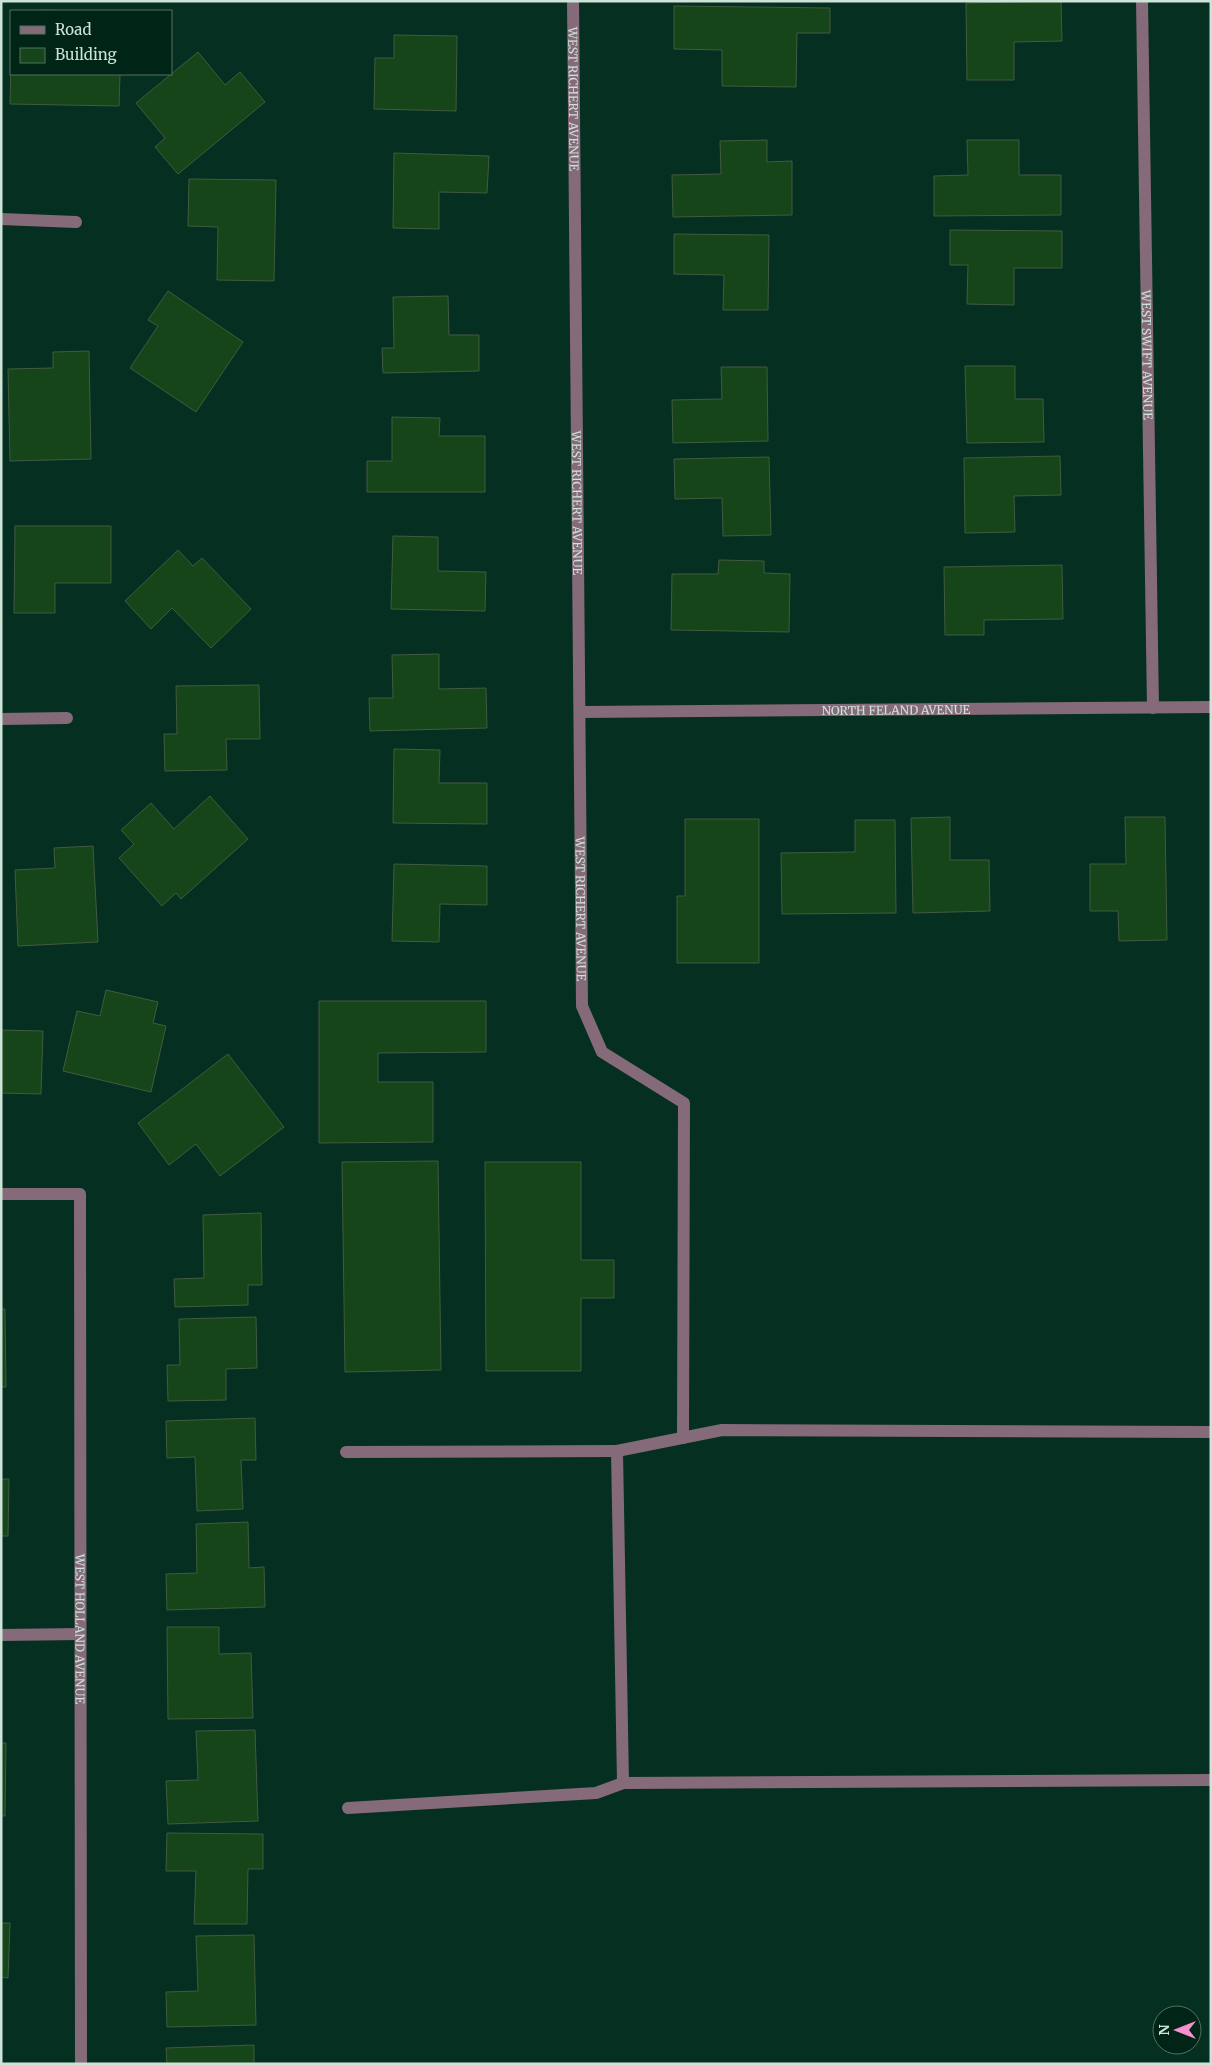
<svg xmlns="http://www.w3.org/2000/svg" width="1212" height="2065" font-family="Merriweather,serif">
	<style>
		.building { fill: #154518; stroke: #415b41 }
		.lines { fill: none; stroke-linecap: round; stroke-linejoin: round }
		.minor { stroke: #856a79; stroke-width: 12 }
		.labels { text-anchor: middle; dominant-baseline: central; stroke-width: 4; stroke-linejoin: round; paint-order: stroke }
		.street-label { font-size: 12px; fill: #cde3d8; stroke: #002516 }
	</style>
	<rect width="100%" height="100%" fill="#052f20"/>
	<path class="building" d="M1061 1 1062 41 1014 42V80H967L966 3Z
		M674 6 830 8V33H797L796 87 722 86V50L674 49Z
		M40 10 88 11H40Z
		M394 35 457 36 456 111 374 109 375 58H394Z
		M198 52 225 85 240 72 265 102 178 174 155 147 165 138 136 103Z
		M11 63V74H120L119 106 10 104Z
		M767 140V162L792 161V215L673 217 672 175 721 174 720 141Z
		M967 140H1019V175H1061V215L934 216V176L968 175Z
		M394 153 489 156 487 193 439 192V229L393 228Z
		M189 179 276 180 274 281 217 280 218 227 188 226Z
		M950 230 1062 231V268H1014V305L967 304 968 265H950Z
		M674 234 769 235 768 310H723L724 275 674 274Z
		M168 291 243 342 196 412 130 368 158 326 148 320Z
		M448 296 449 335H479V371L383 373 382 348H394L393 297Z
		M89 351 91 459 10 461 8 369 53 368V352Z
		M965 366H1015V399H1043L1044 442 967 443Z
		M721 367H767L768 441 673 443 672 400 722 399Z
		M392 417 440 418 439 436H485V492H367V461H392Z
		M1060 456 1061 495 1014 496 1015 532 965 533 964 458Z
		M769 457 771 535 723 536 722 498 675 499 674 459Z
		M15 526H111V583H55V613H14Z
		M393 536 438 537V571L486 572 485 611 391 609Z
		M178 550 193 566 202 558 251 609 211 648 172 608 151 629 125 601Z
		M719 560 764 561V573L790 574 789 632 671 630 672 574H718Z
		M1062 565 1063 619 984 620V635H945L944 567Z
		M439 654V689L486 688 487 728 370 731 369 698H393L392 655Z
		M259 685 260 739H226L227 770 165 771 164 734H177L176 686Z
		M394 749 440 750 439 783H487V824L393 823Z
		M210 796 248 839 181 899 176 893 162 906 119 858 134 844 121 830 151 803 174 829Z
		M950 817V860H989L990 911 913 913 911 818Z
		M1125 817H1165L1167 940 1119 941 1118 911H1090V864H1126Z
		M685 819H759V963H677V896H685Z
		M855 820H895L896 913 782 914 781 853 855 852Z
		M93 846 98 942 18 946 15 870 55 868 54 848Z
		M394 864 487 866V905L440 904 439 942 392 941Z
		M106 990 158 1002 153 1023 166 1026 151 1092 63 1071 77 1011 100 1016Z
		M319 1001H486V1052L378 1053V1082H433V1142L319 1143Z
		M1 1030 43 1031 41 1094 1 1093Z
		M228 1054 284 1127 220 1176 196 1144 169 1165 138 1123Z
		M438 1161 441 1370 345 1372 342 1162Z
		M485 1162H581V1260H614V1298H581V1371H486Z
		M261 1213 262 1285H248V1305L175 1307 174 1279 204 1278 203 1215Z
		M1 1309H5L6 1387H1Z
		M256 1317 257 1368 226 1369V1400L168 1401 167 1365H180L179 1319Z
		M255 1418 256 1460H241L243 1509 197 1511 195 1457 167 1458 166 1421Z
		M1 1479H9L8 1536H1Z
		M248 1522 249 1568 264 1567 265 1607 167 1610 166 1574 197 1573 196 1524Z
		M167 1627H219V1654L251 1653 253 1718 168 1719Z
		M255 1730 258 1821 168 1824 166 1781 198 1780 196 1731Z
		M1 1743H6L5 1816H1Z
		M167 1833 263 1834V1869H248L247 1924H194L196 1871H166Z
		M1 1923H10L8 1978 1 1977Z
		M254 1935 256 2025 167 2027 166 1992 198 1991 196 1936Z
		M254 2045V2064H167L166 2048Z"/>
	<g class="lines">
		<g class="minor">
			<path id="s1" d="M573 1 582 1006 602 1052 684 1103 683 1438"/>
			<path id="s2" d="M1142 1 1153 708"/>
			<path d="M1 219 76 222"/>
			<path id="s3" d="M581 712 1211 707"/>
			<path d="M1 719 67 718"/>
			<path id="s4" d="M1 1194H80L81 2064"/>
			<path d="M346 1452 617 1451"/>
			<path d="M1 1635 80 1634"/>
			<path d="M623 1783 617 1451 722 1430 1211 1432"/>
			<path d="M348 1808 596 1793 623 1783 1211 1780"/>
		</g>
	</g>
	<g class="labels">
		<g class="street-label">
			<text stroke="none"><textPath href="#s1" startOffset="98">WEST RICHERT AVENUE</textPath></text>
			<text stroke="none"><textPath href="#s2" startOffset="354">WEST SWIFT AVENUE</textPath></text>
			<text stroke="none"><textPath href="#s1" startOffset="502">WEST RICHERT AVENUE</textPath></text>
			<text stroke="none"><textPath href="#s3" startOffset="315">NORTH FELAND AVENUE</textPath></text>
			<text stroke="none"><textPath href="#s1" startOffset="908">WEST RICHERT AVENUE</textPath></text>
			<text stroke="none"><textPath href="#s4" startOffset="514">WEST HOLLAND AVENUE</textPath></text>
		</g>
	</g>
	<rect width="1212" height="2065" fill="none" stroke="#cde3d8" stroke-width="5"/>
	<rect x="10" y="10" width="162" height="65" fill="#002516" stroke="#527164"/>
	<rect x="20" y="26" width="25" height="8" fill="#856a79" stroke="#527164"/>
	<text x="55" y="35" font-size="15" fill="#cde3d8">Road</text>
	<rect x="20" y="48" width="25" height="15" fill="#154518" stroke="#527164"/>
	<text x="55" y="60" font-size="15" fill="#cde3d8">Building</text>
	<g transform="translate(1177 2030) rotate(270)"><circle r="24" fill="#002516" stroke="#527164"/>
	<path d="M0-4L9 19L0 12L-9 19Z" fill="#f790ce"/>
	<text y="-8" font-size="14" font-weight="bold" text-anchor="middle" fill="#cde3d8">N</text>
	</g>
</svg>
